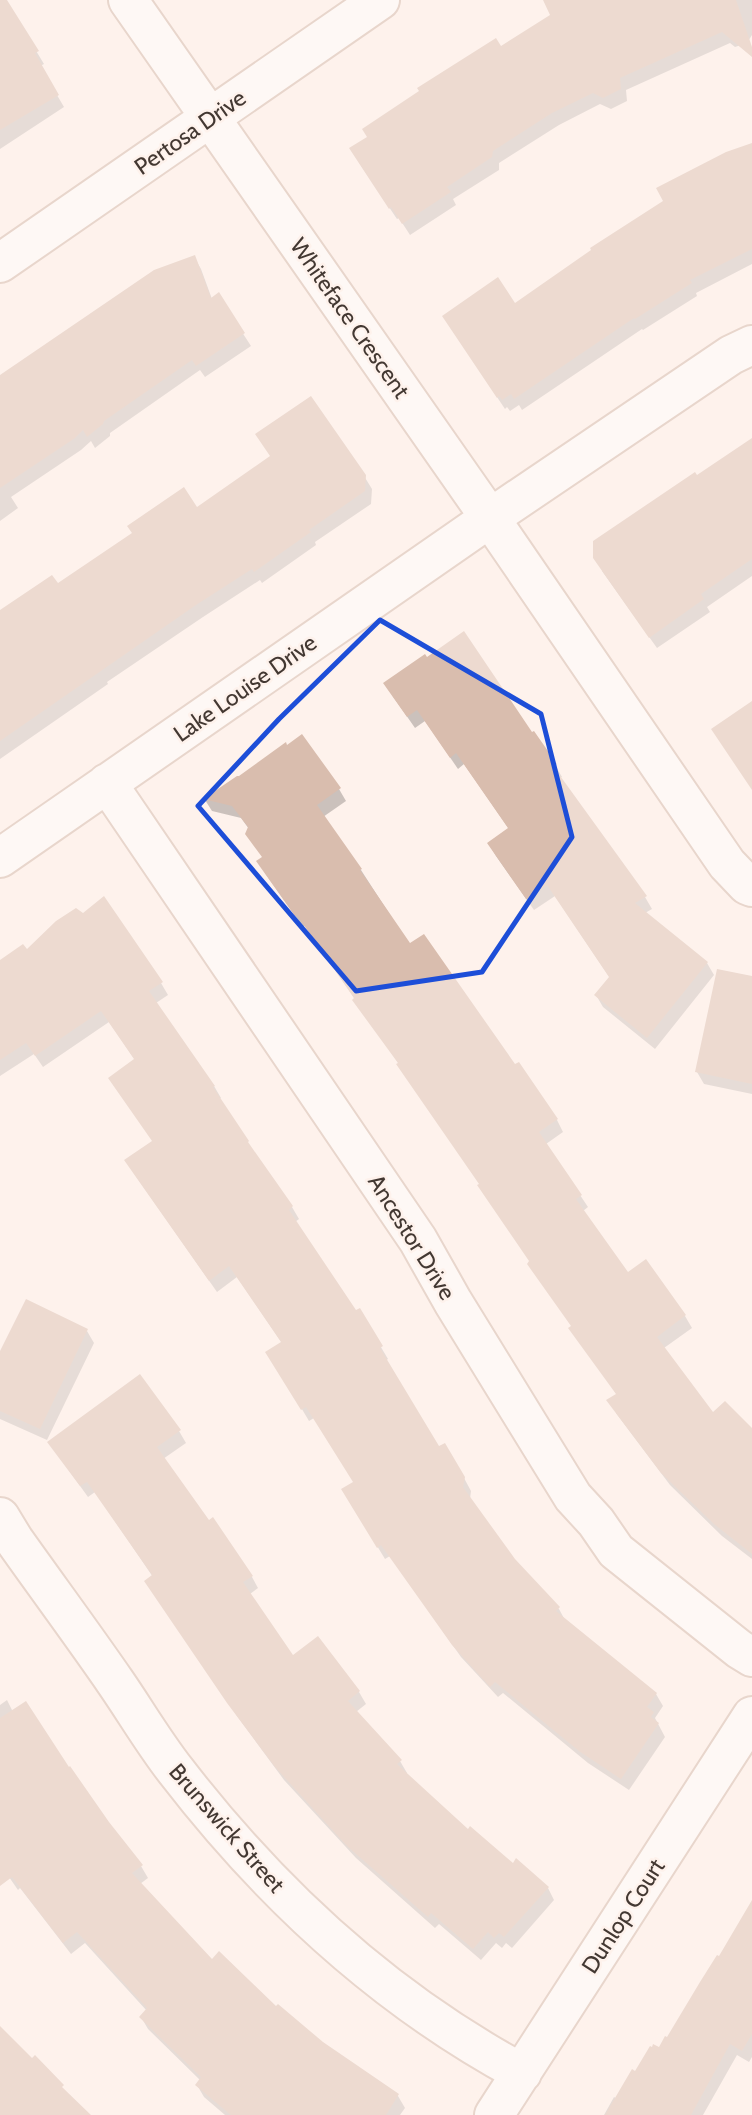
<svg xmlns="http://www.w3.org/2000/svg" width="752" height="2115" font-family="Cabin,sans-serif">
	<style>
		.shadow { fill: #0003 }
		.building { fill: #d9bdae }
		.lines { fill: none; stroke-linecap: round; stroke-linejoin: round }
		.minor-casing { stroke: #cfb3a4; stroke-width: 42 }
		.minor { stroke: #fff; stroke-width: 38 }
		.marked { fill: none; stroke: #1d4ed8; stroke-width: 5; stroke-linejoin: round }
		.labels { text-anchor: middle; dominant-baseline: central; stroke-width: 5; stroke-linejoin: round; paint-order: stroke }
		.street-label { font-size: 23px; fill: #433832; stroke: #fef2ec }
	</style>
	<rect width="100%" height="100%" fill="#fef2ec"/>
	<path class="shadow" d="M568 0H752V35L747 43 735 47 730 43 626 90 627 101 611 109 600 104 559 125 499 163V170L453 199 456 205 410 235 399 218 397 219 358 161 501 48 553 15Z
		M12 11 44 64 40 66 64 107 0 149V18Z
		M752 145V264L696 293 697 296 643 330 642 329 522 410 519 405 510 411 507 407 505 409 451 328 515 305Z
		M194 257 201 269 212 299 218 295 251 346 205 377 200 370 110 433V436L95 448 91 441 81 450 11 497 18 508 0 521V377Z
		M752 440V576L707 607 710 612 657 648 602 571 697 477Z
		M364 476 372 489 371 504 315 542 316 545 262 583 260 580 203 617 107 682 108 684 0 759V613L57 585 197 510Z
		M392 695 532 734 555 765 562 777 560 778 645 897 652 909 645 913 707 963 714 975 655 1049 603 1007 596 995 610 978 555 896 534 910 496 856 489 844 509 829 464 764 458 769 425 721 415 728Z
		M238 778 339 789 346 801 323 817 361 870 410 946 514 1067 557 1120 563 1132 546 1144 588 1207 583 1211 628 1274 646 1262 685 1316 692 1328 664 1348 713 1415 752 1430V1559L722 1536 670 1485 616 1413 617 1395 481 1185 399 1064 305 926 303 927 265 873 263 858 249 829 241 818 212 811 205 800Z
		M27 952 161 983 168 995 156 1003 214 1086 221 1098 219 1099 254 1154 292 1207 299 1219 295 1222 356 1312 359 1310 388 1359 385 1361 439 1449 464 1478 471 1491 470 1499 514 1560 559 1609 566 1622 656 1694 663 1706 655 1718 665 1737 629 1790 588 1763 503 1693 498 1697 461 1657 390 1556 385 1559 343 1490 355 1483 314 1418 309 1421 268 1352 282 1343 237 1277 217 1292 133 1172 153 1142 135 1060 109 1022 43 1067 34 1054 0 1076V962Z
		M752 978V1094L704 1084 697 1072Z
		M87 1331 94 1343 47 1440 0 1419V1355Z
		M179 1431 186 1443 163 1459 208 1523 252 1577 258 1588 250 1594 293 1658 318 1639 359 1692 366 1704 356 1712 400 1761 407 1773 406 1774 468 1831 513 1865 548 1888 554 1900 512 1948 506 1943 502 1948 496 1943 481 1960 439 1924 435 1928 356 1858 284 1780 237 1716 153 1577 95 1492 88 1497 57 1454Z
		M7 1700 13 1712 68 1770 141 1866 148 1878 140 1884 212 1962 322 2043 398 2096 405 2108 400 2115H225L204 2097 197 2085 201 2081 148 2029 141 2017 147 2011 85 1943 71 1954 20 1888 18 1890 0 1864V1705Z
		M752 1903V2057L749 2062 737 2055 703 2115H604L614 2097 617 2099 636 2073 660 2050 720 1959Z"/>
	<path class="building" d="M0 0H7L39 51 35 53 59 95 0 130Z
		M543 0H736L752 47V57L722 32 620 78 621 89 603 98 593 93 552 113 493 151 492 157 447 187 451 192 402 224 391 207 389 209 349 148 367 137 362 129 419 91 417 88 496 38 501 46 550 15Z
		M752 143V249L690 280 692 283 635 319 634 318 514 399 511 394 502 400 499 396 497 398 442 316 498 277 515 303 591 250 590 248 663 201 656 188 726 152Z
		M195 255 211 298 219 292 245 333 196 366 192 360 104 421 103 424 87 437 83 430 75 438 0 488V375L154 270Z
		M311 396 366 475 365 491 309 530 311 532 254 572 252 569 196 605 0 741V610L52 575 58 583 132 533 127 526 184 487 197 507 270 456 255 434Z
		M752 438V559L701 594 704 599 649 638 593 558V541L695 472 697 475Z
		M464 631 532 732 534 731 557 764 553 766 647 896 635 903 708 962 647 1038 594 995 609 977 547 885 526 899 487 843 508 828 456 753 450 758 417 710 407 717 383 683 425 654 427 657Z
		M752 701V790L711 729Z
		M302 734 341 788 317 805 362 869 360 870 410 943 424 934 515 1064 519 1062 558 1119 539 1132 582 1195 576 1199 628 1272 646 1259 686 1315 657 1337 713 1412 725 1401 752 1428V1554L714 1524 661 1473 606 1400 616 1394 568 1328 571 1326 527 1264 529 1261 477 1185 479 1184 396 1064 398 1063 352 1000 354 998 297 915 295 916 256 861 262 857 245 834 248 827 232 806 203 799 237 776H239L286 742 287 745Z
		M104 896 163 982 149 991 215 1086 213 1087 249 1141 248 1142 293 1206 289 1210 356 1310 360 1308 383 1346 380 1348 439 1446 445 1443 465 1477 463 1487 515 1559 560 1607 556 1611 657 1693 647 1707 654 1712 651 1717 659 1723 621 1779 579 1751 495 1682 490 1687 452 1645 381 1545 377 1548 341 1489 353 1482 306 1407 301 1410 265 1352 281 1342 229 1266 209 1281 124 1160 152 1141 108 1078 134 1059 101 1011 35 1056 26 1043 0 1060V960L23 944 27 949 56 921 76 908 83 913Z
		M717 969 752 976V1084L695 1072Z
		M26 1299 88 1329 40 1429 0 1411V1351Z
		M140 1374 181 1430 157 1447 209 1520 213 1517 253 1576 243 1582 293 1655 318 1636 360 1691 348 1701 402 1760 397 1764 468 1829 470 1826 513 1863 516 1858 549 1887 504 1937 499 1933 494 1938 488 1932 473 1949 431 1913 428 1917 347 1846 275 1767 227 1703 144 1581 152 1575 87 1482 80 1486 47 1442Z
		M26 1701 69 1767 70 1766 109 1822 143 1865 132 1873 212 1959 219 1951 276 2006 278 2004 323 2042 399 2094 386 2115H231L195 2085 201 2077 139 2017 147 2008 77 1932 63 1943 12 1877 0 1886V1718Z
		M752 1900V2034L742 2051 730 2044 691 2115H605L632 2069 635 2071 650 2046 652 2047 653 2044 659 2047 665 2036 667 2037 700 1982 717 1955 719 1956Z
		M0 2026 32 2058 35 2055 64 2085 62 2087 91 2115H0Z"/>
	<g class="lines">
		<defs>
			<path id="minor" d="M128 0 490 518 727 864 747 885 752 887
				M0 263 380 0
				M107 783 418 1240 453 1302 573 1497 596 1522 616 1551 739 1649 752 1657
				M0 858 490 518 731 355 752 345
				M0 1517 14 1540C48 1588 83 1635 116 1683 136 1712 154 1743 176 1771 270 1893 386 2000 522 2073
				M494 2115 752 1716"/>
		</defs>
		<use href="#minor" class="minor-casing"/>
		<use href="#minor" class="minor"/>
	</g>
	<path d="M0 0H752V2115H0ZM380 620 541 714 572 837 482 972 356 991 198 806 279 719Z" fill="#fef2ec" fill-opacity=".55" fill-rule="evenodd"/>
	<path class="marked" d="M380 620 541 714 572 837 482 972 356 991 198 806 279 719Z"/>
	<g class="labels">
		<g class="street-label">
			<text transform="translate(190 132) rotate(-35)">Pertosa Drive</text>
			<text transform="translate(350 318) rotate(55)">Whiteface Crescent</text>
			<text transform="translate(245 688) rotate(-35)">Lake Louise Drive</text>
			<text transform="translate(412 1237) rotate(58)">Ancestor Drive</text>
			<text transform="translate(227 1828) rotate(49)">Brunswick Street</text>
			<text transform="translate(623 1916) rotate(-57)">Dunlop Court</text>
		</g>
	</g>
</svg>
